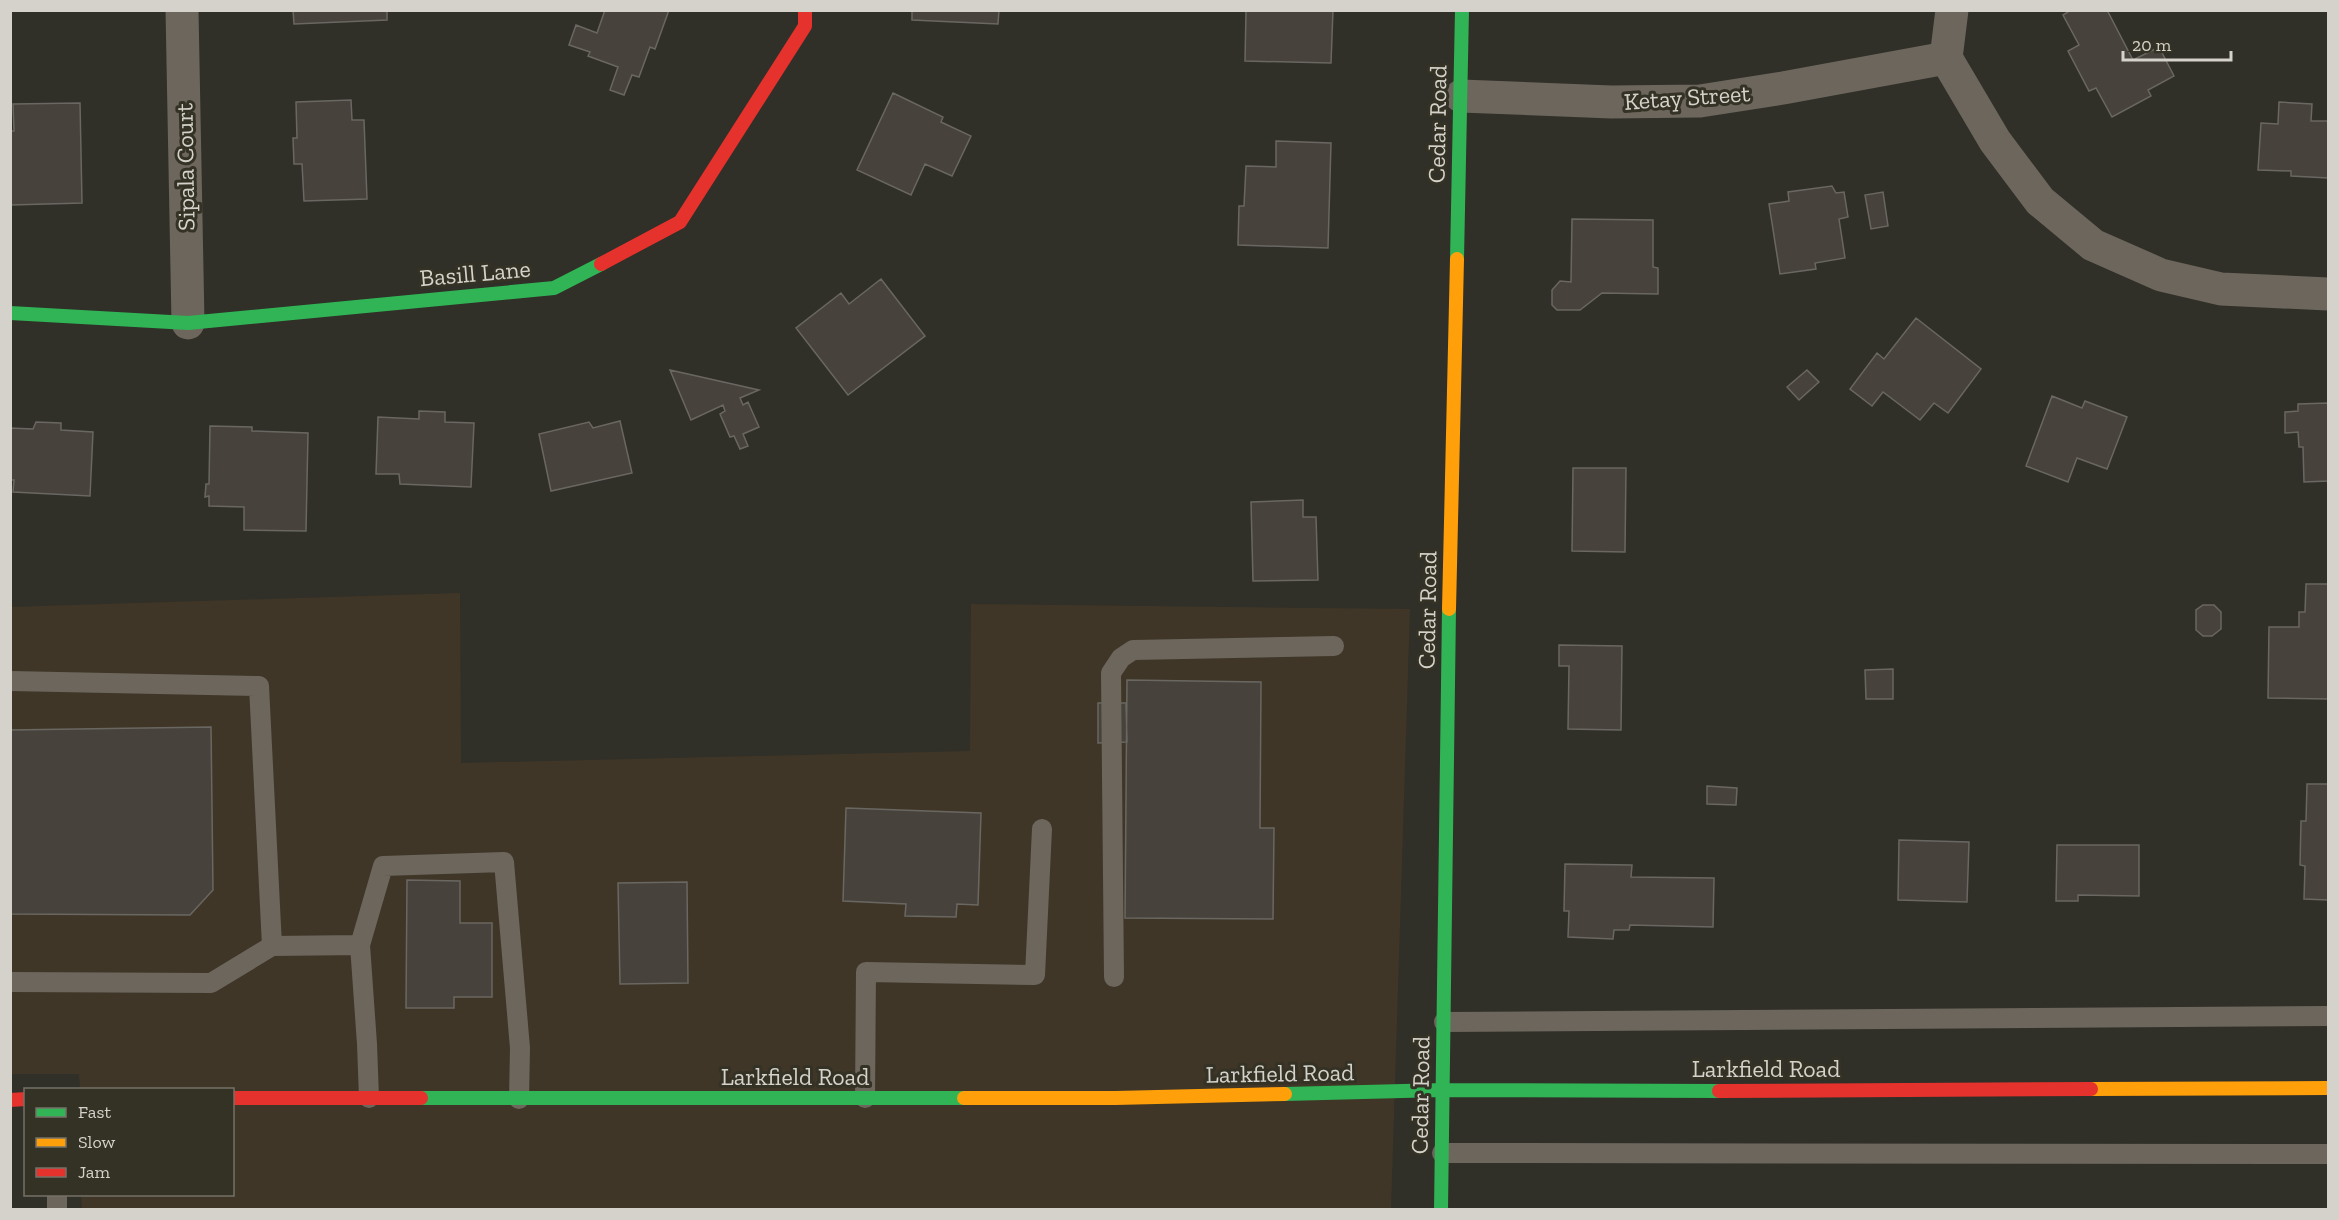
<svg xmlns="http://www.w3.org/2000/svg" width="2339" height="1220" font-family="'Zilla Slab',serif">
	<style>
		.commercial { fill: #3f3627 }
		.building { fill: #47423b; stroke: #6a6762; stroke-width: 1.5 }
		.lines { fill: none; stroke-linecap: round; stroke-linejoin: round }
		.lane { stroke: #6c665d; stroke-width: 20 }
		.street { stroke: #6c665d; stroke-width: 33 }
		.fast { stroke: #30b455; stroke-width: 14 }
		.slow { stroke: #ff9f0a; stroke-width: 14 }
		.jam { stroke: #e5322d; stroke-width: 14 }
		.labels { text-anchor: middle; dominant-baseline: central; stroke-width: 6; stroke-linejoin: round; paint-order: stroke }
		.street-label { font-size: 24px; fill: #d4d2ca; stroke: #343125 }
	</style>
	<rect width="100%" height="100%" fill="#302f28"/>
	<path class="commercial" d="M460 593 461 763 970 751 971 604 1410 609 1391 1209H82L81 1195 232 1194V1090L80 1089 79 1074H11L10 607Z"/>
	<path class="building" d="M293 10H387V20L294 24Z
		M605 10H669L655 49 650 47 639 77 632 75 624 95 610 90 618 67 588 56 590 52 569 45 576 25 597 33Z
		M912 10H999L998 24 912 20Z
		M1274 10H1333L1331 63 1245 61 1246 11Z
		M2071 10H2107L2133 60 2159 47 2174 76 2148 90 2151 96 2112 117 2096 88 2089 91 2068 51 2079 45 2063 15Z
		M893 93 943 117 941 122 971 136 952 176 925 164 911 195 857 170Z
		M351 100 352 120H364L367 199 304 201 302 164H294L293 138H297L296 102Z
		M2279 102 2312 104 2311 121H2328V178L2291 176V171L2258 170 2261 123 2278 124Z
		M80 103 82 203 11 205 10 131H14L13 104Z
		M1276 141 1331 143 1328 248 1238 245 1239 206H1244L1246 166 1276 167Z
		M1832 186 1836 193 1844 192 1848 217 1839 219 1845 258 1815 263 1816 269 1780 274 1769 204 1789 201 1788 192Z
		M1883 192 1888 226 1871 229 1865 195Z
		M1572 219 1653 220V267L1658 268V294L1602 293 1580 310H1557L1552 305V290L1560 281 1571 282Z
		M881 279 925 336 848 395 796 328 841 293 849 304Z
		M1916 318 1981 369 1948 413 1934 403 1920 420 1883 392 1872 406 1850 389 1877 353 1884 359Z
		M670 370 759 390 740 398 743 405 748 402 759 427 743 434 748 446 740 449 734 436 730 437 720 414 725 411 723 405 691 420Z
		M1807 370 1819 382 1799 400 1787 387Z
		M2052 396 2082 408 2085 401 2127 417 2107 469 2077 458 2068 482 2026 466Z
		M2328 403V481L2304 482 2303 447H2299L2298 432 2285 433V412L2298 411V404Z
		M419 411 445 412V422L474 423 471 487 400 484 399 474H376L378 417 419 419Z
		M620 421 632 473 551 491 539 434 589 422 593 428Z
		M36 422 61 423V430L93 432 90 496 13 492 14 480H10V428L33 429Z
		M210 426 252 427V431L308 433 306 531 244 530V507L209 506V496L205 497 206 484H209Z
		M1573 468H1626L1625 552 1572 551Z
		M1303 500V517H1316L1318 580 1253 581 1251 502Z
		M2306 584H2328V699L2268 698 2269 627H2299V612H2305Z
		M2203 605H2214L2221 612V629L2212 636H2203L2196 630V610Z
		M1559 645 1622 646 1621 730 1568 729 1569 666H1559Z
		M1893 669V699H1866L1865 670Z
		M1127 680 1261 682 1260 828H1274L1273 919 1125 918Z
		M1098 703H1126L1127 742 1098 743Z
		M211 727 213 890 190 915 10 914V730Z
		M2307 784H2328V900L2304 899 2305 866 2300 865 2301 821H2306Z
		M1707 786 1737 788 1736 805 1707 804Z
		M846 808 981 813 978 905 957 904 956 917 905 916 906 904 843 901Z
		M1899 840 1969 842 1967 902 1898 900Z
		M2057 845H2139V896L2078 895V901H2056Z
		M1565 864 1632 865 1631 877 1714 878 1713 927 1630 925 1629 930H1614L1613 939 1568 937 1569 911H1564Z
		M407 880 460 881V923H492V997H454V1008H406Z
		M687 882 688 983 620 984 618 883Z"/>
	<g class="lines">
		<path class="lane" d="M10 681 259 686 272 946
			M1114 977 1111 673 1121 658 1133 650 1334 646
			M10 982 211 983 272 946 360 945
			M1444 1022 2328 1016
			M369 1098 367 1044 360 945 383 866 504 862 520 1048 519 1099
			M865 1098 866 972 1035 975 1042 829
			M1442 1153 2328 1154
			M57 1210V1194"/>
		<path class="street" d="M182 10 188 323
			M1952 10 1946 58 1995 141 2040 201 2093 245 2161 275 2221 289 2328 294
			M1461 96 1611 102 1700 101 1783 88 1946 58"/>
		<path class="fast" d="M1457 259 1462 10
			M10 313 188 323 554 288 601 264
			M1285 1094 1442 1090 1719 1091
			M421 1098H964
			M1441 1210 1449 609"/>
		<path class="slow" d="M1449 609 1457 259
			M2091 1089 2328 1088
			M964 1098H1115L1285 1094"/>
		<path class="jam" d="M601 264 680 222 805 26V10
			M1719 1091 2091 1089
			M232 1098H421
			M10 1100 26 1099"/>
	</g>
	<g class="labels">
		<g class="street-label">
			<text transform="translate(1687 97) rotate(-4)">Ketay Street</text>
			<text transform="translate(1437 124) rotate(-89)">Cedar Road</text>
			<text transform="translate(185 167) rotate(-91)">Sipala Court</text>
			<text transform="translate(475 273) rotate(-5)">Basill Lane</text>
			<text transform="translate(1427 610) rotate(-89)">Cedar Road</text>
			<text x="1766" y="1068">Larkfield Road</text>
			<text transform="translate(1280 1073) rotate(-1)">Larkfield Road</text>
			<text x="795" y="1076">Larkfield Road</text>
			<text transform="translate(1420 1095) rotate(-89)">Cedar Road</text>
		</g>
	</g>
	<rect width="2339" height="1220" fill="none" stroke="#d4d2ca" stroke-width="24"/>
	<rect x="24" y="1088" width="210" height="108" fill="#343125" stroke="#747167" stroke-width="1.5"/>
	<rect x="36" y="1108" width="30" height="9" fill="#30b455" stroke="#747167" stroke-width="1.5"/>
	<text x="78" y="1118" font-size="18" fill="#d4d2ca">Fast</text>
	<rect x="36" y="1138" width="30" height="9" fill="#ff9f0a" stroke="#747167" stroke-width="1.5"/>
	<text x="78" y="1148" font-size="18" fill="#d4d2ca">Slow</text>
	<rect x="36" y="1168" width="30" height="9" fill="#e5322d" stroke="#747167" stroke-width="1.5"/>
	<text x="78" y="1178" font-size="18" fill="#d4d2ca">Jam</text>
	<path d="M2123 51v9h108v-9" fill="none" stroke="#d4d2ca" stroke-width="3"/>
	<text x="2132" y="51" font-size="18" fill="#d4d2ca" stroke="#343125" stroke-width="4.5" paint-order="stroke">20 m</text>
</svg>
